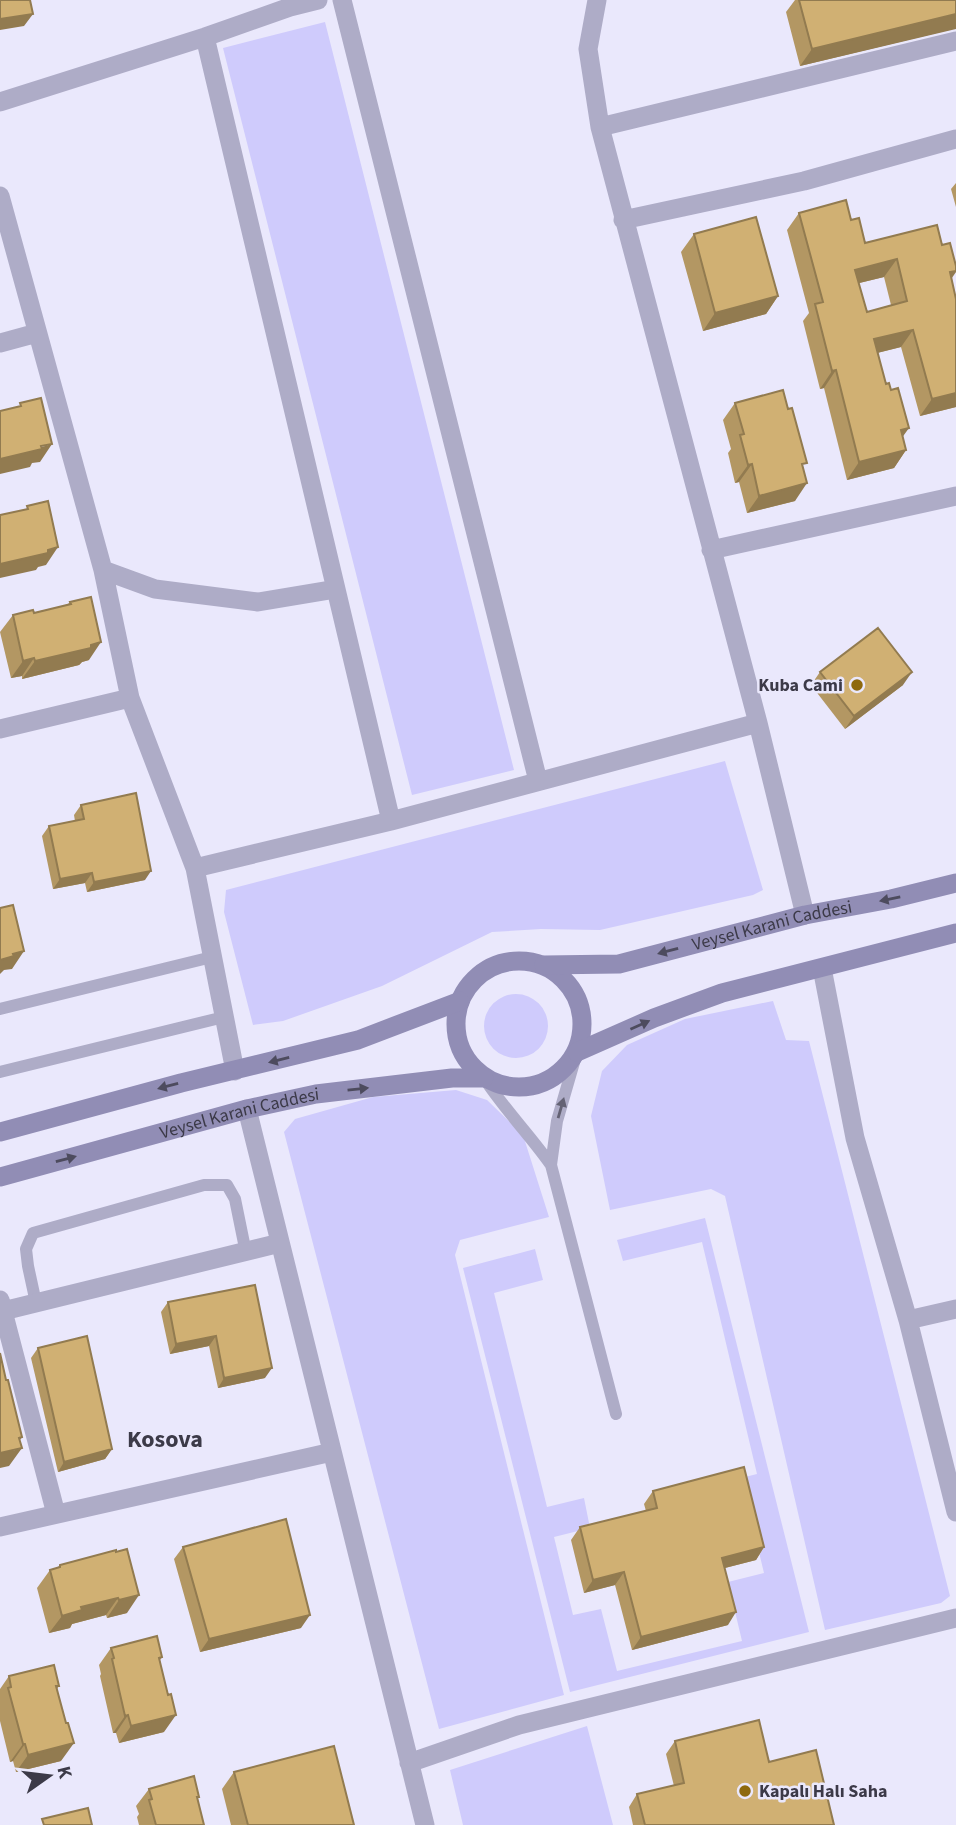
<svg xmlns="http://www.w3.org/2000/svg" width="956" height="1825" font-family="'Source Sans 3',sans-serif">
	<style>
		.green { fill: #cfcbfc }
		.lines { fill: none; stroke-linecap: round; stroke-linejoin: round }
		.service { stroke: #aeacc7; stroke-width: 12 }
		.minor { stroke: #aeacc7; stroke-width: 19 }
		.secondary { stroke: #918db5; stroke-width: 19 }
		.wall { fill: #b39763; fill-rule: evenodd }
		.shaded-wall { fill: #927b50 }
		.building { fill: #d0b073; stroke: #927b50; stroke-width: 2; fill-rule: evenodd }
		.oneway { fill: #4d4b5e }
		.oneway2 { fill: #646274 }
		.poi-dot { fill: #8e690e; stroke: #eae8fc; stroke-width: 2.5 }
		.labels { text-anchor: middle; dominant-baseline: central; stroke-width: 5; stroke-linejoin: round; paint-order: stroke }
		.poi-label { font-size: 18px; font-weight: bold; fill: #3c3a48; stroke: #eae8fc; text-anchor: end }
		.street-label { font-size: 18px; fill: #3c3a48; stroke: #eae8fc }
		.district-label { font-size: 24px; font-weight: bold; fill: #3c3a48; stroke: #eae8fc }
	</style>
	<rect width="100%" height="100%" fill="#eae8fc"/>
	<path class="green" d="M325 22 514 770 412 795 223 48Z
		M725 761 763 890 753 895 600 930 541 929 492 932 382 986 283 1021 253 1025 224 912 226 890Z
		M484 1026a32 32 0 1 1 64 0a32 32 0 1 1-64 0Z
		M773 1001 786 1040 809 1041 950 1596 941 1603 825 1630 725 1196 711 1189 610 1210 591 1116 602 1071 627 1045 685 1019Z
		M456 1090 487 1100 523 1135 549 1217 460 1240 455 1255 564 1695 439 1729 284 1132 295 1119 373 1097Z
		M705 1218 809 1632 570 1692 463 1268 535 1249 543 1280 494 1293 547 1507 584 1498 590 1528 554 1537 573 1615 601 1609 617 1671 742 1641 728 1582 764 1573 741 1478 757 1474 702 1242 623 1261 617 1240Z
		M587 1726 613 1825H463L450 1770Z"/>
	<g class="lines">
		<path class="service" d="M0 1009 212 957
			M0 1072 224 1017
			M484 1078C504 1109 530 1135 551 1165L616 1414
			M551 1165 557 1121 577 1052
			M36 1303 28 1266 26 1249 33 1233 204 1185H227L235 1199 246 1253"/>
		<path class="minor" d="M342 0 538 781
			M597 0 588 49 600 127 758 723 805 915
			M205 37 391 821
			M0 102 205 37 290 7 318 0
			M600 127 956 41
			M0 196 103 570 130 698 195 868 235 1071
			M623 220 804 181 956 139
			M0 343 37 333
			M711 550 956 496
			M103 570 155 589 258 602 336 589
			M0 729 130 698
			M195 868 391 821 758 723
			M822 968 855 1138 908 1320 956 1512
			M247 1109 425 1825
			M0 1300 56 1514
			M3 1311 280 1243
			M908 1320 956 1309
			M0 1527 332 1452
			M409 1763 519 1725 956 1618"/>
		<g class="secondary">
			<circle cx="519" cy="1024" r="63"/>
			<path id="s1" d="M544 965 619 964 805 915 891 899 956 883"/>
			<path d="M577 1052 654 1018 722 993 956 933"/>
			<path d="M0 1132 181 1083 358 1040 460 1001"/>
			<path id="s2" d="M0 1177 247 1109 316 1094 452 1078H484"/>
		</g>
	</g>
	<path class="wall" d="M795 0H956L953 29 800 66 786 12Z
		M956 183V207L951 189Z
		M799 213 851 220 865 243 951 279 956 407 920 416 901 347 877 353 906 450 894 468 847 480 824 388 820 389 803 321 809 313 787 230ZM884 277 891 305 867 312 859 283Z
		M694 234 778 296 766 314 703 331 681 252Z
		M735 403 803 468 795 501 747 513 739 482 735 483 728 453 731 449 723 420Z
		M70 602 89 660 82 662 79 665 22 679V676L11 678 0 632 13 615 34 613 67 605Z
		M820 672 903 685 845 729 811 685Z
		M81 805 145 880 87 892 85 883 53 889 42 836 49 826 75 821 74 815Z
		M255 1285 265 1378 218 1388 209 1346 170 1354 161 1312 168 1302Z
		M38 1348 112 1449 105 1459 58 1472 31 1358Z
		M653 1491 764 1547 756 1560 725 1568 728 1625 632 1650 615 1585 584 1593 571 1540 580 1527 646 1511 644 1504Z
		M183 1547 301 1628 200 1652 174 1559Z
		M116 1550 127 1613 107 1618 106 1615 72 1624 70 1628 49 1633 37 1588 50 1570 57 1568 60 1565Z
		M111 1648 162 1657 160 1660 164 1732 119 1743 116 1733H113L100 1676 101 1674 99 1665Z
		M9 1676 59 1686 57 1689 61 1761 16 1772 13 1761 10 1762 0 1721V1689Z
		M675 1741 769 1762 834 1825H633L629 1807 637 1794 674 1786 666 1754Z
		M234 1772 354 1825H231L222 1789Z
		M149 1789 199 1797 197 1800 204 1825H139L137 1817 139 1814 136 1806Z"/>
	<path class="shaded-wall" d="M33 14 24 26 0 30V19Z
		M956 14V29L800 66 812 49Z
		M897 259 884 277 843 287 855 270Z
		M956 271V272L945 288 950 272Z
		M778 296 766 314 703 331 715 313Z
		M913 330 901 347 861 357 874 339Z
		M836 370 824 388 820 389 832 371Z
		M956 393V407L920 416 932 399Z
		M909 428 896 446 901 430Z
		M52 444 40 462 32 463 30 467 0 474V459Z
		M906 450 894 468 847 480 859 462Z
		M752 464 739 482 735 483 748 465Z
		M807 483 795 501 747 513 759 496Z
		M58 547 46 565 38 567 36 570 0 578V564Z
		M101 642 89 660 82 662 79 665 22 679 35 661Z
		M34 658 22 676 11 678 23 661Z
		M912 672 903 685 845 729 854 716Z
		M151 871 145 880 87 892 94 882Z
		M92 873 85 883 53 889 60 879Z
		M24 951 12 969 4 970 0 974V960L13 954Z
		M216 1336 209 1346 170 1354 176 1344Z
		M272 1368 265 1378 218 1388 224 1378Z
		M22 1437 12 1451 22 1448 9 1466 0 1468V1453L19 1438Z
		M112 1449 105 1459 58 1472 64 1462Z
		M764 1547 756 1560 713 1571 722 1558Z
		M624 1572 615 1585 584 1593 593 1580Z
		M139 1595 127 1613 107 1618 119 1600Z
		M118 1598 106 1615 72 1624 70 1628 49 1633 62 1616 81 1607Z
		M736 1612 728 1625 632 1650 641 1637Z
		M310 1615 301 1628 200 1652 209 1639Z
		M128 1715 116 1733H113L125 1716Z
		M176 1715 164 1732 119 1743 131 1726Z
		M74 1743 61 1761 16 1772 28 1755Z
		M23 1744H25L13 1761 10 1762Z"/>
	<path class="building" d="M0 0H30L33 14 0 19Z
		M799 0H956V14L812 49Z
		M846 200 851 220 859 218 865 243 937 225 942 245 950 243 956 266V271L950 272 956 299V393L932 399 913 330 874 339 886 384 889 383 891 390 898 388 909 428 901 430 906 450 859 462 836 370 832 371 815 304 823 302 799 213ZM897 259 907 301 867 312 855 270Z
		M756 217 778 296 715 313 694 234Z
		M783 390 788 409 792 408 807 463 802 464 807 483 759 496 752 464 748 465 740 435 744 434 735 403Z
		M41 398 52 444 41 446 42 449 0 459V411L21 406 20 403Z
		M48 501 58 547 48 550V553L0 564V515L28 509 27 506Z
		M91 597 101 642 91 645V648L35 661 34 658 23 661 13 615 33 610 34 613 71 604 70 602Z
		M878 628 912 672 854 716 820 672Z
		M136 793 151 871 94 882 92 873 60 879 49 826 84 819 81 805Z
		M13 905 24 951 13 954 14 956 0 960V908Z
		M255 1285 272 1368 224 1378 216 1336 176 1344 168 1302Z
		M87 1336 112 1449 64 1462 38 1348Z
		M0 1353 6 1380H8L22 1437 19 1438 22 1448 0 1453Z
		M744 1467 764 1547 722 1558 736 1612 641 1637 624 1572 593 1580 580 1527 657 1508 653 1491Z
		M286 1519 310 1615 209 1639 183 1547Z
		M127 1549 139 1595 119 1600 118 1598 81 1607 82 1610 62 1616 50 1570 60 1567V1565L116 1550V1552Z
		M157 1636 162 1657 159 1658 168 1695 171 1694 176 1715 131 1726 128 1715 125 1716 112 1659 114 1658 111 1648Z
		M54 1665 59 1686H56L66 1723H68L74 1743 28 1755 25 1744H23L8 1688 11 1687 9 1676Z
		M759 1720 769 1762 816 1750 834 1825H645L637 1794 684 1783 675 1741Z
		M334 1746 354 1825H248L234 1772Z
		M194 1776 199 1797H197L204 1825H156L149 1800 152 1799 149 1789Z
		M88 1808 92 1825H44L42 1819Z"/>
	<defs><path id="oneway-solid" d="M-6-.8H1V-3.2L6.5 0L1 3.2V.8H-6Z" transform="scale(1.75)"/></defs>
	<g class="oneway">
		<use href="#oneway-solid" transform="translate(890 899) rotate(168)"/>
		<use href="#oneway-solid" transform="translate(668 951) rotate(165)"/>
		<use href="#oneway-solid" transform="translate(640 1025) rotate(-24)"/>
		<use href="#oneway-solid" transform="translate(279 1060) rotate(166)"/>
		<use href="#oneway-solid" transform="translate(168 1086) rotate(165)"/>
		<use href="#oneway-solid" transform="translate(358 1089) rotate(-6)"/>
		<use href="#oneway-solid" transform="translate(66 1159) rotate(-15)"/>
	</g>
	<use class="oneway2" href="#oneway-solid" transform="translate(561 1108) rotate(-74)"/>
	<g class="poi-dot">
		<circle cx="857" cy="685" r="7"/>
		<circle cx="745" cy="1791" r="7"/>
	</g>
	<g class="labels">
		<g class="poi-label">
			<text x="843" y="685">Kuba Cami</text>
			<text x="759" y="1791" text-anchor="start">Kapalı Halı Saha</text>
		</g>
		<g class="street-label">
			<text stroke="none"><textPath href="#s1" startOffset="233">Veysel Karani Caddesi</textPath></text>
			<text stroke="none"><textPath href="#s2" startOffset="248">Veysel Karani Caddesi</textPath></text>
		</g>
		<g class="district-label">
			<text x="165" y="1439">Kosova</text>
		</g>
	</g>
	<g transform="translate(49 1776) rotate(76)" stroke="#eae8fc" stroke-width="5" paint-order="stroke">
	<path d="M0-5L12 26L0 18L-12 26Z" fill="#3c3a48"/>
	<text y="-10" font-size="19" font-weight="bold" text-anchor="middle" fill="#3c3a48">K</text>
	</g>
</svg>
